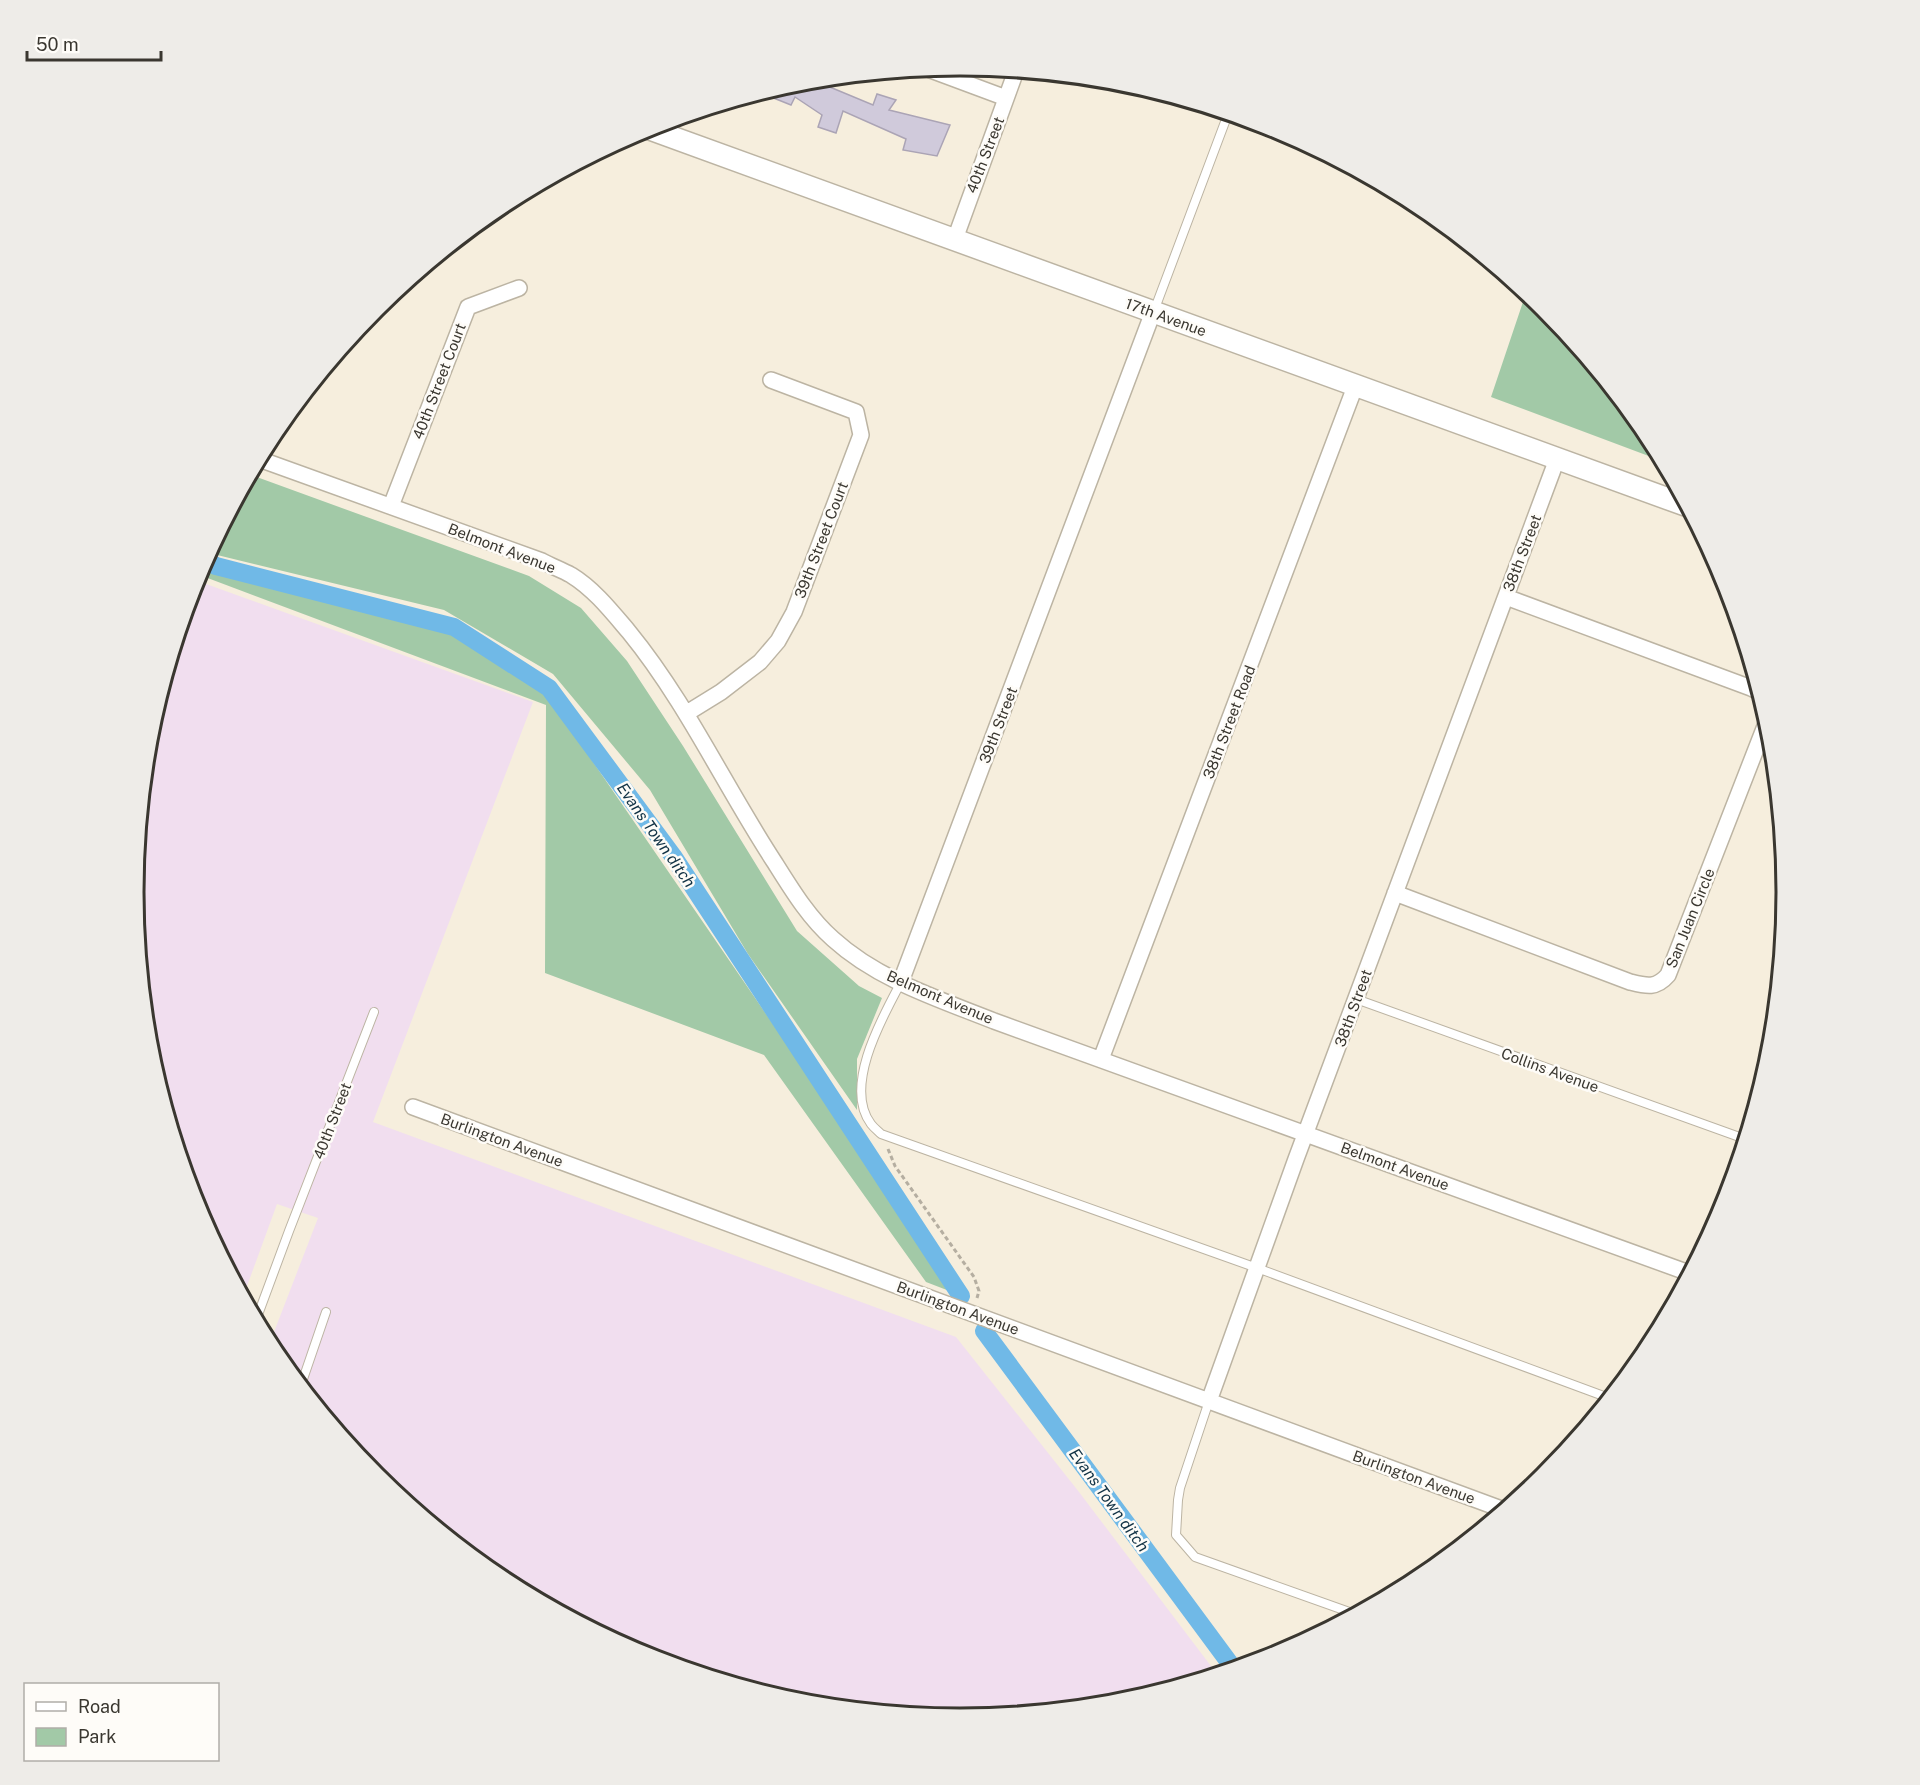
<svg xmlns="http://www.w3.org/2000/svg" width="1920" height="1785" font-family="'Public Sans',sans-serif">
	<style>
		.industrial { fill: #f1deef }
		.green { fill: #a2c9a7 }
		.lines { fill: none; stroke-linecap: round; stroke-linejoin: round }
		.canal { stroke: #70b9e7; stroke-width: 18 }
		.building { fill: #d0cadb; stroke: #aba4b5; stroke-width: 1.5 }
		.lane-casing { stroke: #bcb4a3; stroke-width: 10 }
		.street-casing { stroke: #bcb4a3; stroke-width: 18 }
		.secondary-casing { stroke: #bcb4a3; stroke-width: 24 }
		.path { stroke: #b5aea1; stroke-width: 3; stroke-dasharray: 4.5 3; stroke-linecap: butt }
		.lane { stroke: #fff; stroke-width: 8 }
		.street { stroke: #fff; stroke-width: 15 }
		.secondary { stroke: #fff; stroke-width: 21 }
		.labels { text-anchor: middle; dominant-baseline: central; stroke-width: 5; stroke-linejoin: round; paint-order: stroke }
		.street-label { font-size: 15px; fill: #3a3730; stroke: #fefcf8 }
		.water-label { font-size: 16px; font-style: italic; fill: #113245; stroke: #fefcf8 }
		.rim { fill: none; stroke: #3a3730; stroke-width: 3 }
	</style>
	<rect width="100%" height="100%" fill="#f6eedd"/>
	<path class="industrial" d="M195 580 533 702 373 1122 956 1337 1079 1492 1217 1674 1121 1703 960 1719 798 1703 643 1656 501 1580 375 1477 273 1351 269 1345 318 1218 277 1204 243 1297 196 1208 149 1053 134 892 149 731Z"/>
	<path class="green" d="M1526 293 1545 308 1647 434 1662 461 1491 397Z
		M251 475 529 576 581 608 627 661 683 746 797 931 859 986 882 998 857 1059V1110L748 954 650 790 553 674 444 610 209 553Z
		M203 564 216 570 450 632 547 695 808 1075 952 1292 926 1282 764 1055 545 973 546 705 197 574Z"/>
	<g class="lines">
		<path class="canal" d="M205 560 216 566 454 627 549 688 673 856 961 1296
			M984 1331 1234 1669"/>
	</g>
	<path class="building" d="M813 80 873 105 877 94 896 100 889 110 950 125 937 156 903 150 906 139 843 111 836 133 818 127 822 115 795 97 791 105 761 93 799 82Z"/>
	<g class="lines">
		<defs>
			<path id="lane" d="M1154 311 1228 114
				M900 984C882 1018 843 1087 871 1124 874 1128 878 1131 881 1134L1257 1268 1609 1398
				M1356 999 1745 1139
				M256 1320 289 1231 374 1012
				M301 1385 326 1312
				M1209 1401 1180 1488 1178 1500 1176 1535 1195 1557 1355 1614"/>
			<path id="street" d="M928 69 1006 98
				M955 239 1016 71
				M259 459 542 561C551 566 562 570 571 575 594 589 612 612 629 632 687 703 725 787 775 863 792 890 809 918 833 939 878 980 939 999 994 1021L1689 1273
				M391 506 468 307 519 288
				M1506 597 1751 688 1759 692
				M687 713 721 692 760 662 778 641 794 612 861 435 856 412 771 380
				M1395 893 1630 982C1646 986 1656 989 1668 975L1767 721
				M900 984 1153 312
				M1101 1059 1356 384
				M413 1107 1504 1510
				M1209 1401 1296 1159 1557 459"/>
			<path id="secondary" d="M647 128 1685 505"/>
		</defs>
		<use href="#lane" class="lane-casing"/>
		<use href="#street" class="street-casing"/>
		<use href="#secondary" class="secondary-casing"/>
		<path class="path" d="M888 1149 895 1166 974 1277 979 1291 977 1298"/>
		<use href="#lane" class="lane"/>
		<use href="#street" class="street"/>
		<use href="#secondary" class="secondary"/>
	</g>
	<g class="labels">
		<g class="street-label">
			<text transform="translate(985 155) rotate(-69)">40th Street</text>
			<text transform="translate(1166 317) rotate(20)">17th Avenue</text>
			<text transform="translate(439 381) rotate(-69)">40th Street Court</text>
			<text transform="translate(821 540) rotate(-69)">39th Street Court</text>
			<text transform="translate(502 548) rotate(21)">Belmont Avenue</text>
			<text transform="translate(1522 553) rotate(-69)">38th Street</text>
			<text transform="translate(1229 722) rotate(-69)">38th Street Road</text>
			<text transform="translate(998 725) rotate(-69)">39th Street</text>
			<text transform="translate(1690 918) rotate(-68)">San Juan Circle</text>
			<text transform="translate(940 997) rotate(23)">Belmont Avenue</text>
			<text transform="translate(1353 1008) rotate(-70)">38th Street</text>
			<text transform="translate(1550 1070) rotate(20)">Collins Avenue</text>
			<text transform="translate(332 1121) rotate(-69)">40th Street</text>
			<text transform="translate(502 1140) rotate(20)">Burlington Avenue</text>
			<text transform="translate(1395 1166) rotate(20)">Belmont Avenue</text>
			<text transform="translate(958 1308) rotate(20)">Burlington Avenue</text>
			<text transform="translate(1414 1477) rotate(20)">Burlington Avenue</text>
		</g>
		<g class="water-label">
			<text transform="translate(656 835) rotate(55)">Evans Town ditch</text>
			<text transform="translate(1109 1500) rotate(54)">Evans Town ditch</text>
		</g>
	</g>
	<path d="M0 0H1920V1785H0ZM144 892a816 816 0 1 1 1632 0a816 816 0 1 1-1632 0Z" fill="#eeece8" fill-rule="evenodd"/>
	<path class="rim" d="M144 892a816 816 0 1 1 1632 0a816 816 0 1 1-1632 0Z"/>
	<rect x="24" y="1683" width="195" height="78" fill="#fefcf8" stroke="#b0ada8" stroke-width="1.5"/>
	<rect x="36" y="1702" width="30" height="9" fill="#ffffff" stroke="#b0ada8" stroke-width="1.5"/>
	<text x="78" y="1713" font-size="18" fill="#3a3730">Road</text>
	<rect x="36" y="1728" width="30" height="18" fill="#a2c9a7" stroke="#b0ada8" stroke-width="1.5"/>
	<text x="78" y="1743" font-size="18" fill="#3a3730">Park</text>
	<path d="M27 51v9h134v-9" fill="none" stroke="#3a3730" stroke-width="3"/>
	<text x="36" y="51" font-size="18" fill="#3a3730" stroke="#fefcf8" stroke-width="4.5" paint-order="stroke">50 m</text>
</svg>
